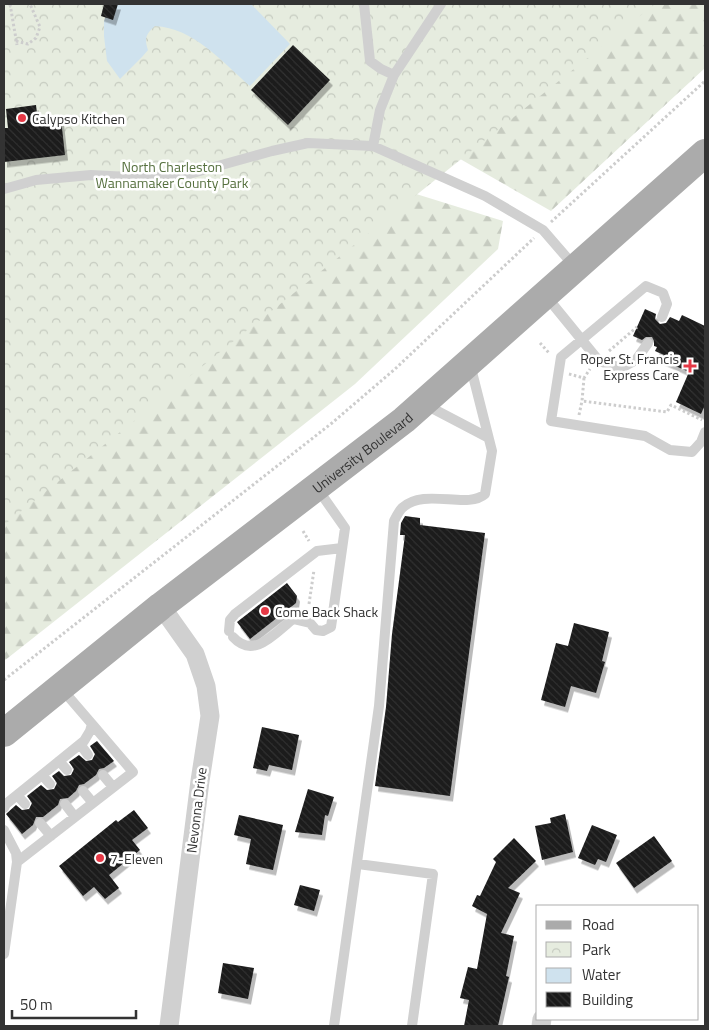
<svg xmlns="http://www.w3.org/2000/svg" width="709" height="1030" font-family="'Titillium Web',sans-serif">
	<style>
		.forest { fill: url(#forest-firs) }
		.park { fill: url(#park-crowns) }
		.water { fill: #cfe2ee }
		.building { fill: url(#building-back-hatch); filter: url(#shadow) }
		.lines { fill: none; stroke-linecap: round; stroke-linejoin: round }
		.path { stroke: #cdcdcd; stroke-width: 3; stroke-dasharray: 2.5 2.5; stroke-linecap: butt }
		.service { stroke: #d0d0d0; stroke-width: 10 }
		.minor { stroke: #d0d0d0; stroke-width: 19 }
		.primary { stroke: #ababab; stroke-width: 28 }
		.poi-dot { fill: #e63946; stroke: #fff; stroke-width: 2 }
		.labels { text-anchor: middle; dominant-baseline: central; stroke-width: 5; stroke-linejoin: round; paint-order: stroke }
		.poi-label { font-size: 14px; fill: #333; stroke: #fff; text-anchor: start }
		.park-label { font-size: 14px; fill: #56703f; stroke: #fff }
		.street-label { font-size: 14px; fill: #333; stroke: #fff }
	</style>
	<defs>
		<pattern id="forest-firs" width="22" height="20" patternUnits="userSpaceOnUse" patternTransform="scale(1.25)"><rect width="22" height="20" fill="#e6ecdf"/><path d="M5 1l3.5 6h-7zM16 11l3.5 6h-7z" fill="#c6cbc0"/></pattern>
		<pattern id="park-crowns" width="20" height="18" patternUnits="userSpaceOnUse" patternTransform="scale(1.25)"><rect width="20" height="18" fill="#e6ecdf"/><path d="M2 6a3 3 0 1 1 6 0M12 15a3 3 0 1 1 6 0" fill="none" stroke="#c6cbc0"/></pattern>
		<pattern id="building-back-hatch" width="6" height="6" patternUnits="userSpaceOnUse" patternTransform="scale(1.25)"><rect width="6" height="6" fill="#1a1a1a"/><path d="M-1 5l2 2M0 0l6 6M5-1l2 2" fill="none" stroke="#333"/></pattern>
		<filter id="shadow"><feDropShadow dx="3" dy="5.5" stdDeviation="0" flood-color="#0004"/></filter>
	</defs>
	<rect width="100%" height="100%" fill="#fff"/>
	<path class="forest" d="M494 4H705V68L551 211 406 128Z
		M368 179 503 221 498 249 355 384 4 661V230Z"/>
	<path class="park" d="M4 4H655L4 525Z"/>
	<path class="water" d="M111 4H251L290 44 250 86C222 62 194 28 155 26 146 34 144 38 148 50L142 57 120 79 107 61 104 36V21Z"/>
	<path class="building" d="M104 4H118L113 20 101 16Z
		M293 45 330 80 288 125 251 90Z
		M36 105 38 122 61 119 65 155 4 162V128H8L6 109Z
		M645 309 656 314 655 319 660 324 666 323 670 317 679 321 682 315 705 326V405L701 414 676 402 689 372 662 360 664 355 655 351 657 347 654 346V341L652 337H646L642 340 633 336Z
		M405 516 420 518V525L485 533 450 796 375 786 386 707 392 634 405 535H400L401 523Z
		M287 583 297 596 296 603 250 639 237 622Z
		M574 623 609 632 602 661 605 662 596 693 571 686 565 707 541 700 556 643 568 646Z
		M262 727 299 735 292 770 269 765 267 771 253 768Z
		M97 741 114 761 104 768 99 769 96 775 84 784 79 785 76 791 68 798 60 799 58 805 43 817H36L33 825 22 834 6 814 16 805 22 810 29 809 32 803 27 796 41 785 47 790 54 789 57 783 52 776 59 771 64 776 71 775 74 769 69 762 79 755 86 761 92 760 95 754 90 746Z
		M308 789 334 797 328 816 325 815 322 835 295 832Z
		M134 810 148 828 132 840 140 850 109 875 119 888 105 899 94 887 83 896 59 866 116 820 118 822Z
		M565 814 573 852 542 860 535 826 551 823 550 818Z
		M239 815 283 825 273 870 246 864 251 839 234 835Z
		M592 825 617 835 606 862 598 859 595 865 578 858Z
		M654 836 672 861 634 888 616 863Z
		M514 838 536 861 508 888 520 893 501 933 514 936 506 976 509 977 498 1026H464L469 1000 460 998 468 967 477 969 487 914 472 906 477 895 480 896 496 862 493 859Z
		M300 885 320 890 314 911 294 905Z
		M223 963 254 968 248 999 218 993Z"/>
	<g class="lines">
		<path class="path" d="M10 4 17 45
			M4 5V4
			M16 41 28 44 36 38 40 27 30 4
			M551 222 705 81
			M540 343 550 354
			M609 351 637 327
			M569 374 584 378 590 369
			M584 378 582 401 667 412 671 405 702 420
			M579 415 582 401
			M303 531 309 541
			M309 604 314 570
			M4 680 332 423 395 369 534 238"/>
		<path class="service" d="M364 4 370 61 381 69 394 75
			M373 146 380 110 394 75 441 4
			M4 189 36 180 91 175 148 178 189 174 272 151 308 143 373 146 485 196 543 230 575 267
			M546 296 599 361 621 368 636 360 648 343
			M662 317 667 304 663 293 646 286 561 357 551 421 645 436 670 450 692 452 701 442 705 432
			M424 404 487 437
			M229 631 230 620 235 614 317 551 342 548
			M233 637C254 660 275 633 293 619L310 623 316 630 323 631 331 627 345 528 317 488
			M80 744 88 755
			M59 761 67 770
			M42 775 50 784
			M103 775 113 787
			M83 791 93 803
			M17 795 25 804
			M65 804 75 817
			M4 808 6 804 84 741 90 731 92 724 61 688
			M40 823 51 836
			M4 830 16 853 17 862 4 954
			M17 862 133 772 92 724
			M358 864 433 874 412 1026
			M334 1026 379 706 394 521C396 517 399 511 402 508 425 487 467 510 485 494L492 451 470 364"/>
		<path class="minor" d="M161 606 195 654 206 686 210 716 200 781 169 1026
			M541 1026 542 1019"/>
		<path class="primary" id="s1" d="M4 733 161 606 404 420 705 153"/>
	</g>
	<g class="poi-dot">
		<circle cx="22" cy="118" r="5"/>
		<path d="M687.5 358.5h5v5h5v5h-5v5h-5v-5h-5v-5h5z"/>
		<circle cx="265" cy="611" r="5"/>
		<circle cx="100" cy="858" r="5"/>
	</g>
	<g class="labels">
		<g class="poi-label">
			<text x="32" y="118">Calypso Kitchen</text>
			<text x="679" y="358" text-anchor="end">Roper St. Francis<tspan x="679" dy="16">Express Care</tspan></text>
			<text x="275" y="611">Come Back Shack</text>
			<text x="110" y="858">7-Eleven</text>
		</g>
		<g class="park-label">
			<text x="172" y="166">North Charleston<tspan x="172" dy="16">Wannamaker County Park</tspan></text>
		</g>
		<g class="street-label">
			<text stroke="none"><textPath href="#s1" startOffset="455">University Boulevard</textPath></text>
			<text transform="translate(196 810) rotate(-83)">Nevonna Drive</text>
		</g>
	</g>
	<rect width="709" height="1030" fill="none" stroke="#333333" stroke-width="10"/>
	<rect x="536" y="905" width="162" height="115" fill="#ffffff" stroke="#adadad"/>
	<rect x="546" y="921" width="25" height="8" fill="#ababab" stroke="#adadad"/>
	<text x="582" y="930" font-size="15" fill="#333333">Road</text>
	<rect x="546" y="942" width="25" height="15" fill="url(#park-crowns)" stroke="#adadad"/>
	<text x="582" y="955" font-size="15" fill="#333333">Park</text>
	<rect x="546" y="968" width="25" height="15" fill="#cfe2ee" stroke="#adadad"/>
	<text x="582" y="980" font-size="15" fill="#333333">Water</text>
	<rect x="546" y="992" width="25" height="15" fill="url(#building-back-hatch)" stroke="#adadad"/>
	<text x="582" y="1005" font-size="15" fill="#333333">Building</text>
	<path d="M12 1010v8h124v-8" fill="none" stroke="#333333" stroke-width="2.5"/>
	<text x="20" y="1010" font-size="15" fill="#333333" stroke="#ffffff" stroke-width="4" paint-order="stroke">50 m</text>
</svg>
